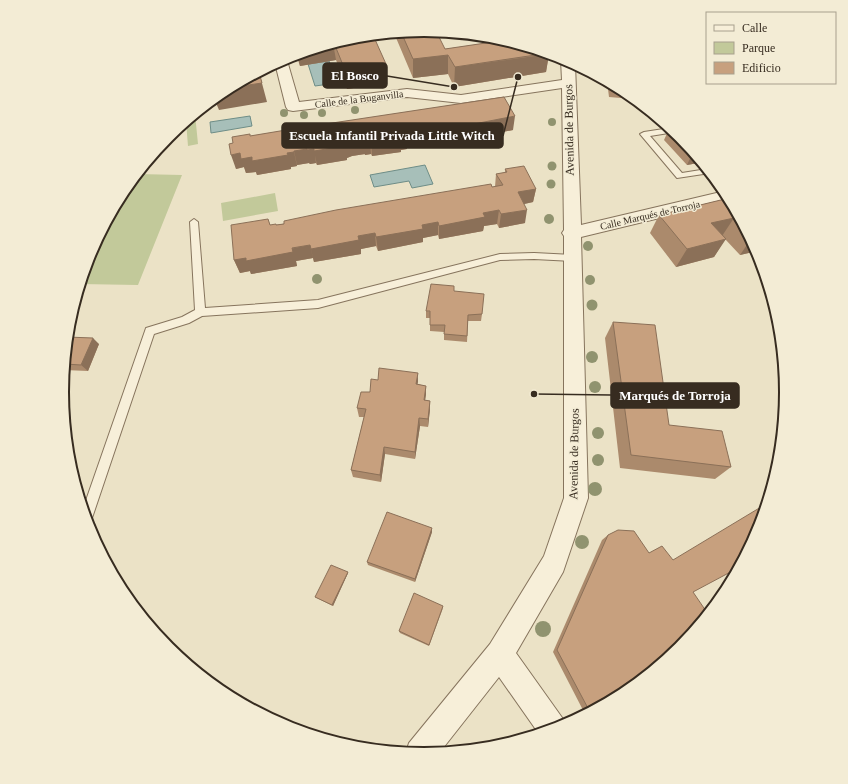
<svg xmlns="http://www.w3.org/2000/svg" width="848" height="784" font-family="'Times New Roman',serif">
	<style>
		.green { fill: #c2c99a }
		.water { fill: #a7bfb9; stroke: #6e8d87 }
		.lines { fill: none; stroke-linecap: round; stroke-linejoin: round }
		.lane-casing { stroke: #86745d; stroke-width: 2 }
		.street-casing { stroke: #86745d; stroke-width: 2 }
		.lane { fill: #f7efd9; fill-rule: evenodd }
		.street { fill: #f7efd9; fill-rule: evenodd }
		.tree { fill: #90936f }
		.wall { fill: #ab8a6c }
		.shaded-wall { fill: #8b7058 }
		.building { fill: #c7a07e; stroke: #8b7058 }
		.labels { text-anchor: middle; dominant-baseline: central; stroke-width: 3; stroke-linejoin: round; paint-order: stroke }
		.far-street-label { font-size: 10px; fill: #372c20; stroke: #f3ecd5 }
		.street-label { font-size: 12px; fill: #372c20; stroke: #f3ecd5 }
		.rim { fill: none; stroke: #372c20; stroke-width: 2 }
		.leader { fill: none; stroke: #372c20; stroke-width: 1.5 }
		.callout-dot { fill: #372c20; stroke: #f3ecd5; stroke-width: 1.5 }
		.callout { fill: #372c20; stroke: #372c20; stroke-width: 1.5 }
		.callout-label { font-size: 13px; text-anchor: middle; font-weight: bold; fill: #fff }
	</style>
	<rect width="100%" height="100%" fill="#ebe2c6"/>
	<path class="green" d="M195 114 198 144 188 146 186 121Z
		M137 174 182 175 138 285 80 284 90 253 123 191Z
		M275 193 278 211 223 221 221 203Z"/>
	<path class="water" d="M329 61 337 83 315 86 308 64Z
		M250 116 252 126 211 133 210 122Z
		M425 165 433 184 412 188 409 181 374 187 370 175Z"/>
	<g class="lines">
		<defs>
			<path id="lane" d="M670 128 675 132 650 136 682 173 707 169 710 173 677 178 640 134 644 132Z
				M194 219 198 222 205 308 318 300 500 254 534 253 573 255 578 258 573 261 534 259 500 260 318 308 202 316 189 323 154 334 92 518 90 522 87 524 83 509 145 331 146 328 182 317 195 310 190 222Z"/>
			<path id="street" d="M286 57 299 102 407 89 461 95 562 80 561 60 563 58 575 64 581 225 725 191 730 201 581 237 588 498 563 572 516 653 563 719 566 725 562 727 539 734 499 677 440 752 424 754 406 752 409 743 490 644 544 556 564 498V236L562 233 564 230 562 88 461 103 407 97 293 111 288 110 286 107 275 63Z"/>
		</defs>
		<use href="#lane" class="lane-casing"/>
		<use href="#street" class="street-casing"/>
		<use href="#lane" class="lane"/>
		<use href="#street" class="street"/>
	</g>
	<g class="tree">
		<circle cx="355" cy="110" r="4"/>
		<circle cx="284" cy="113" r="4"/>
		<circle cx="322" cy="113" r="4"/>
		<circle cx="304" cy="115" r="4"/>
		<circle cx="552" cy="122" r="4"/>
		<circle cx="552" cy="166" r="4.5"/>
		<circle cx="551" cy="184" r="4.5"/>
		<circle cx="549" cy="219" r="5"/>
		<circle cx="588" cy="246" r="5"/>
		<circle cx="317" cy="279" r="5"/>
		<circle cx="590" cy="280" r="5"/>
		<circle cx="592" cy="305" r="5.5"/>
		<circle cx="592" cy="357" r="6"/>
		<circle cx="595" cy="387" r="6"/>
		<circle cx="598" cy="433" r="6"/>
		<circle cx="598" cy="460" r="6"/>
		<circle cx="595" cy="489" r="7"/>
		<circle cx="582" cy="542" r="7"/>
		<circle cx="543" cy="629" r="8"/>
	</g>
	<path class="wall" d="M424 30 445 49 494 42 490 37H495L549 54 546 72 454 87 448 74 413 78 394 33Z
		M354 37 386 64 387 83 347 89 336 60 300 66 296 54Z
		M607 81 625 91 633 98V99L609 97Z
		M504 97 513 130 472 138 460 139V140L454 141V143L426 147 425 146 407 147V149L401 150V152L372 156 371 154 365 155V154L352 156 347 158V160L317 165 316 163 310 164 309 163 297 165V166L291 167V169L257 175 256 172 246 173 244 167 236 169 233 143 250 136Z
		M669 129 680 136 705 166 701 167 698 163 687 165 664 140Z
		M505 169 536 189 533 202 524 204 525 223 499 228 497 224 484 226 483 231 439 239 438 235 423 238V242L378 251 376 246 361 249V254L314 262 313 258 296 261 297 266 251 274 250 271 240 273 234 260 268 219 270 225H276L492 187H495L496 174 505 173Z
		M729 198 757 251 740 255 725 239 714 257 676 267 650 233 659 215Z
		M426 311 482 314 481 321H468L467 342 444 340V332L430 331V318H426Z
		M613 322 669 425 731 467 715 479 620 468 605 338Z
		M67 337 99 344 88 371 64 370Z
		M418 373 417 384 426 386V394L425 400 430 401V409L428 427 420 426 415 459 385 454 381 482 353 477 351 470 364 417H359L357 408 370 392 378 380Z
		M432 528V532L415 582 368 565 367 562Z
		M608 535 649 553 693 592 625 693 585 714 553 652 602 540Z
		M348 572V573L333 606 315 597Z
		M443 608 429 646 400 633 399 631Z"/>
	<path class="shaded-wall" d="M333 43 336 60 300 66 297 54Z
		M549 54 546 72 454 87 455 67Z
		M448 55V74L413 78V59Z
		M386 64 387 83 347 89 345 70Z
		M259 72 267 102 219 110 214 98 223 91Z
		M515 116 513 130 472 138 474 124Z
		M461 126 460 140 454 141V143L426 147V133Z
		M407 135V149L401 150V152L372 156 371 142Z
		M363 140 365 154 352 156 347 158V160L317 165 314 151 344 144 350 142Z
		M370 140 371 154 365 155 363 141Z
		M307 149H314L316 163 310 164 309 163 297 165 294 151Z
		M294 152 297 166 291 167V169L257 175 256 172 246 173 244 167 236 169 231 155 240 153 252 157Z
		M692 154H694L699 160 698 163 687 165Z
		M536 189 533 202 515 206 518 192Z
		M499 210 497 224 484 226 483 231 439 239V226L483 213Z
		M527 210 525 223 499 228 501 214Z
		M734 218 722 236 711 223Z
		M438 222V235L423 238V242L378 251 376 237 422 225Z
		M375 233 376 246 361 249V254L314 262 311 249 358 236Z
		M726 239 714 257 676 267 687 249Z
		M751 239 757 251 740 255Z
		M310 245 313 258 296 261 297 266 251 274 250 271 240 273 234 260Z
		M93 338 99 344 88 371 81 365Z
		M418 373V382L416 392V384Z
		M426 386V394L424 408V400Z
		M430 401V409L428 427V419Z
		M419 418 420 426 415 459V452Z
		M384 447 385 454 381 482 380 475Z
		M432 528V532L415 582V579Z
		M348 572V573L333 606 332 605Z"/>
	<path class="building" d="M424 30 436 31 445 49 506 40 549 53 455 67 448 55 413 59 401 32Z
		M373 35 386 64 345 70 334 43 354 37Z
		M259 72 262 83 228 88Z
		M504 97 515 116 474 124 460 125 461 126 454 127 455 129 426 133 425 131 406 133 407 135 400 136 401 138 371 142 370 140 363 141V140L350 142 344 144 345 146 314 151V149L307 150V149L294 151V152L287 153 288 155 252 161V157L241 159 240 153 231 155 229 144 233 143 232 137 250 134V136L286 130Z
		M670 128 680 136 694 154H692L669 129Z
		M524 166 536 189 518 192 527 210 501 214 499 210 483 213 485 217 439 226 438 222 422 225 423 229 376 237 375 233 358 236 359 240 311 249 310 245 292 248 293 252 246 261V258L234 260 231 225 268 219 270 225 276 224V225L284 224V221L336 210 491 184 492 187 503 185 496 174 507 172 505 169Z
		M729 198 746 230 734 218 711 223 726 239 687 249 659 215Z
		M431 284 454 286V291L484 294 482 314 468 315 467 336 444 334 445 325H430V311H426Z
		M613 322 655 325 669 425 722 431 731 467 631 455Z
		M67 337 93 338 81 365 65 364Z
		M379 368 418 373 416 384 426 386 424 400 430 401 428 419 419 418 415 452 384 447 380 475 351 470 366 409 357 408 361 392H370L371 379 378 380Z
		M766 504 758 531 738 568 693 592 708 614 680 648 625 693 590 712 557 650 608 535 618 530 634 531 649 553 662 546 673 560Z
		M387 512 432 528 415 579 367 562Z
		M331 565 348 572 332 605 315 597Z
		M414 593 443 606 429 645 399 631Z"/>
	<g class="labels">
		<g class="far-street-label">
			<text transform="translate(359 99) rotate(-7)">Calle de la Buganvilla</text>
			<text transform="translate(650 215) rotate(-13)">Calle Marqués de Torroja</text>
		</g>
		<g class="street-label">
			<text transform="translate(569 130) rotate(-91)">Avenida de Burgos</text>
			<text transform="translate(574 454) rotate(-89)">Avenida de Burgos</text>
		</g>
	</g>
	<path d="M0 0H848V784H0ZM69 392a355 355 0 1 1 710 0a355 355 0 1 1-710 0Z" fill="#f3ecd5" fill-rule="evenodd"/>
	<path class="rim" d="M69 392a355 355 0 1 1 710 0a355 355 0 1 1-710 0Z"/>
	<path class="leader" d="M454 87L387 76M518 77L503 136M534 394L611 395"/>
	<g class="callout-dot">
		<circle cx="454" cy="87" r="4"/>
		<circle cx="518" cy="77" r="4"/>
		<circle cx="534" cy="394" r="4"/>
	</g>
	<g class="callout">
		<rect x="323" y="63" width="64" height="25" rx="4"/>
		<rect x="282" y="123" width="221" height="25" rx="4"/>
		<rect x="611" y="383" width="128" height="25" rx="4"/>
	</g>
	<g class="callout-label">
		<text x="355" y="80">El Bosco</text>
		<text x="392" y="140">Escuela Infantil Privada Little Witch</text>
		<text x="675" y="400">Marqués de Torroja</text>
	</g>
	<rect x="706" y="12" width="130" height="72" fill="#f3ecd5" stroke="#a89f8d"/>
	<rect x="714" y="25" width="20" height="6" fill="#f7efd9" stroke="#a89f8d"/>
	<text x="742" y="32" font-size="12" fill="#372c20">Calle</text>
	<rect x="714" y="42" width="20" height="12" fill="#c2c99a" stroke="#a89f8d"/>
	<text x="742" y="52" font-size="12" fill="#372c20">Parque</text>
	<rect x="714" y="62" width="20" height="12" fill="#c7a07e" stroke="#a89f8d"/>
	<text x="742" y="72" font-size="12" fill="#372c20">Edificio</text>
</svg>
